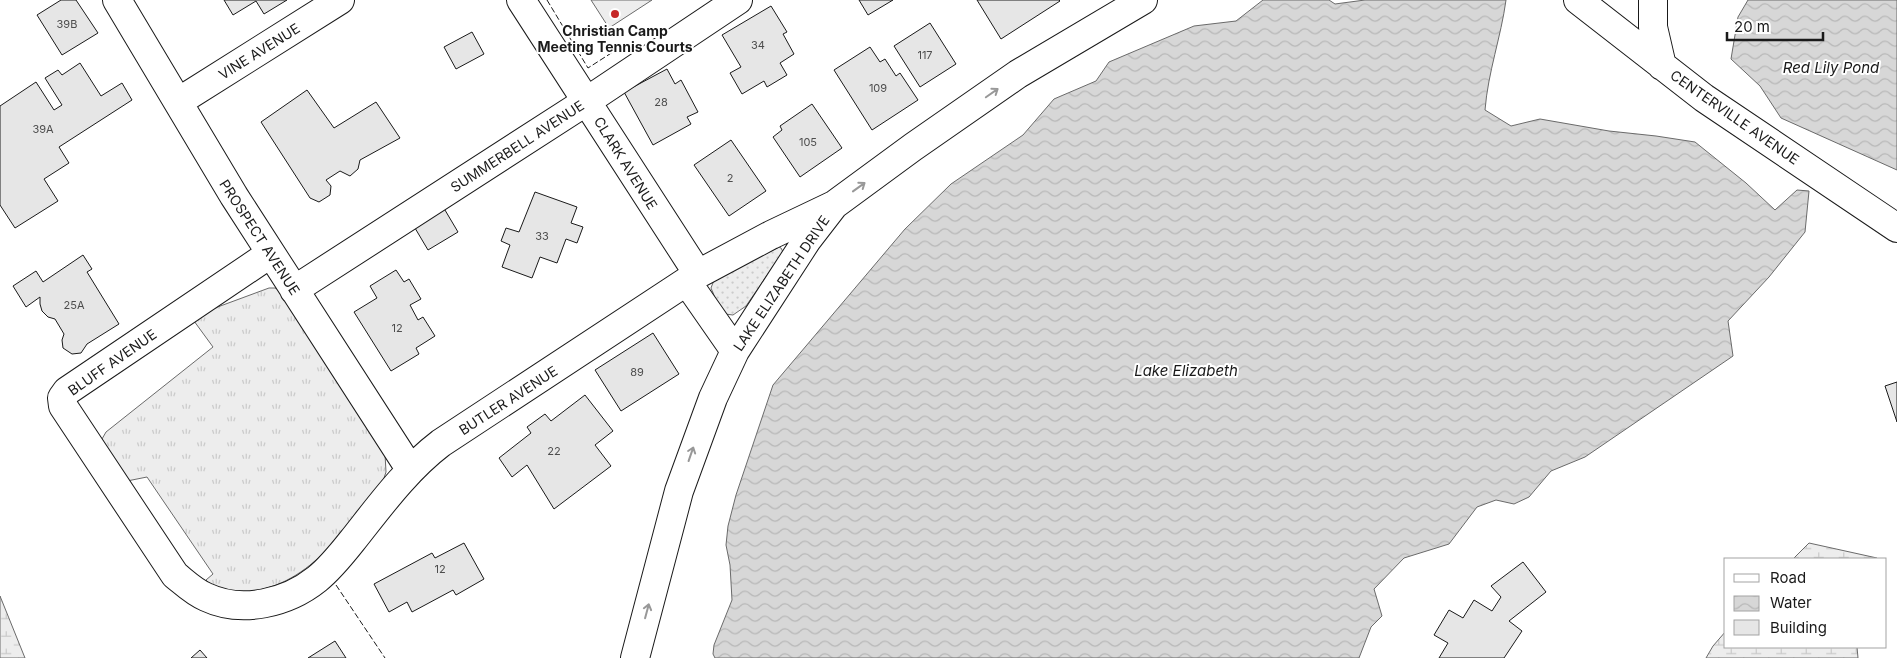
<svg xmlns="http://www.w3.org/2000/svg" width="1897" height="658" font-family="Inter,sans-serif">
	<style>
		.grass { fill: url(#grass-tufts); stroke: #6a6a6a }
		.wetland { fill: url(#wetland-marsh); stroke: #6a6a6a }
		.park { fill: url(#park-dots); stroke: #6a6a6a }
		.pitch { fill: #ededed; stroke: #6a6a6a }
		.water { fill: url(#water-waves); stroke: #6a6a6a }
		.building { fill: #e6e6e6; stroke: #1a1a1a }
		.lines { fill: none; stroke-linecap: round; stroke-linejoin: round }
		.street-casing { stroke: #1a1a1a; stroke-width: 30 }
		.street { stroke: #fff; stroke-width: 28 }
		.fence { stroke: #1a1a1a; stroke-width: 1; stroke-dasharray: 6 2.5; stroke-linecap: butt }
		.oneway { stroke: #989898 }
		.poi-dot { fill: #c62828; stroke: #fff; stroke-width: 2 }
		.labels { text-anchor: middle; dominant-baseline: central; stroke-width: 4; stroke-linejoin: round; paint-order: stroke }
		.number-label { font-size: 11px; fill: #4d4d4d }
		.poi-label { font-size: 14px; font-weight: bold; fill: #1a1a1a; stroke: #fff }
		.street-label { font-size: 14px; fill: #1a1a1a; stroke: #fff }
		.water-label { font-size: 15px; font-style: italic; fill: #1a1a1a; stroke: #fff }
	</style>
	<defs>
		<pattern id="grass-tufts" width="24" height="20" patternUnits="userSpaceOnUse" patternTransform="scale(1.25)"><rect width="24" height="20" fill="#ededed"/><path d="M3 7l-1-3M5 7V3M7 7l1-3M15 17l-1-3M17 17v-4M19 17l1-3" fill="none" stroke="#cbcbcb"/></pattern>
		<pattern id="wetland-marsh" width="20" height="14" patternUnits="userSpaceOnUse" patternTransform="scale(1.25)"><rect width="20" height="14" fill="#ededed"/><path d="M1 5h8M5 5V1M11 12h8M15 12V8" fill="none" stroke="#cbcbcb"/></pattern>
		<pattern id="park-dots" width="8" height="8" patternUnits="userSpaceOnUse" patternTransform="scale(1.25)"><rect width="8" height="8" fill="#ededed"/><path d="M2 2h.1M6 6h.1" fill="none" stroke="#cbcbcb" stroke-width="1.8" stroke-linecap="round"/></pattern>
		<pattern id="water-waves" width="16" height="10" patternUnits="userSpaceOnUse" patternTransform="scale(1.25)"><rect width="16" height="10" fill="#d7d7d7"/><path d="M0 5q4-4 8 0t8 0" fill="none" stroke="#b8b8b8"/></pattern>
	</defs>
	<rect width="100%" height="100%" fill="#fff"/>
	<path class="grass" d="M269 288H275L283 292 385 454 386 472 383 481C345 529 308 590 241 592 228 593 214 590 206 580L213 574 147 477 127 481 102 444V439L106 432 213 347 194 321 196 315Z"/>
	<path class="wetland" d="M1809 543 1877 558V559H1793Z
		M0 596 25 658H0Z
		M1726 631V647H1857L1858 658H1706L1713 646Z"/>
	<path class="park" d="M779 247 781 248 783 252 746 306 733 315 725 314 720 310 711 288 714 280Z"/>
	<path class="pitch" d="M591 0H652L609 28Z"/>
	<path class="water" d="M1263 0H1329L1335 4 1365 0H1506C1501 37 1488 72 1485 110L1511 126 1540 119 1609 131 1656 136 1695 142 1746 183 1775 210 1797 190 1809 191 1805 232 1769 277 1728 321 1733 356 1585 457 1551 471 1529 497 1514 504 1496 500 1477 507 1449 544 1404 558 1374 589 1382 616 1371 627 1359 658H715L713 654 714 645 732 600 730 565 726 545 728 526 736 495 773 385 905 229 951 184 1023 135 1054 99 1096 81 1109 62 1194 26 1236 21Z
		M1748 0H1897V170L1781 118 1760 86 1731 59 1738 17Z"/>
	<path class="building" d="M61 0H76L98 33 62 55 37 15Z
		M224 0H287L264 14 256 1 233 15Z
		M859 0H893L868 15Z
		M977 0H1059L1060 1 1001 39Z
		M771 6 787 32 783 34 794 54 780 63 787 75 767 87 764 81 742 94 730 73 741 67 722 35Z
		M930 23 956 64 920 87 894 46Z
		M472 32 484 54 456 69 444 47Z
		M870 47 880 62 885 59 896 76 900 73 918 100 872 130 834 70Z
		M80 63 101 96 122 83 132 100 59 147 69 163 44 179 58 201 15 228 0 205V106L36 82 54 110 62 105 45 78 58 70 62 75Z
		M667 69 675 84 681 80 698 112 687 117 691 124 653 145 624 92Z
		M307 90 334 128 376 102 400 138 360 160 358 169 350 176 340 171 326 180 331 186 330 195 319 202 310 198 261 122Z
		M812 104 842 148 800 177 773 137 782 130 780 126Z
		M731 140 766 191 729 216 694 165Z
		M535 192 577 207 571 223 583 227 577 243 566 239 557 263 540 257 532 278 502 267 510 245 501 241 506 228 519 232Z
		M442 205 458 232 428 250 412 223Z
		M83 255 92 269 87 272 119 324 87 344 81 353 72 354 63 348 62 340 64 334 55 319 48 317 42 311 40 304V297L26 307 13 286 36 271 43 282Z
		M396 270 404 282 409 279 421 299 410 305 418 320 423 317 435 336 416 348 419 354 391 371 354 312 377 298 370 286Z
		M653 333 679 374 621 411 595 370Z
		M1897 382V422L1885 386Z
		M585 395 613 431 595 445 611 466 554 509 527 465 512 477 499 458 531 433 527 427 545 414 551 421Z
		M464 543 484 579 456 595 453 590 412 612 407 602 389 612 374 584 432 553 435 558Z
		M1523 562 1546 592 1509 621 1522 631 1504 658H1439L1448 643 1434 635 1449 610 1463 618 1474 600 1492 611 1501 597 1491 586Z
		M335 641 346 658H308Z
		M200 650 207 658H191Z"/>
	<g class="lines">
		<defs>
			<path id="street" d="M117 0 234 196 410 469
				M521 0 698 274
				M1578 0 1704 98 1897 228
				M1653 0V27L1662 66
				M178 102 340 0
				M270 254 67 391 62 398 63 406 175 575C185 583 194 592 206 597 242 614 287 603 317 579 332 567 344 551 356 536 382 503 407 469 441 443L698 274 771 235 834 205
				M687 282 735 351
				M294 290 587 101 738 0
				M635 658 679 491 713 398 735 351 807 240 834 205 913 147 1018 74 1143 0"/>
		</defs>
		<use href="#street" class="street-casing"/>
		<use href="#street" class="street"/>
		<path class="fence" d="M547 0 588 68 616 50
			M336 585 385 658"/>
	</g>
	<defs><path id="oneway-shaft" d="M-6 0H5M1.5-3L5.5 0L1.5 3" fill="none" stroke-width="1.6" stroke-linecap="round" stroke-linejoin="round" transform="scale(1.25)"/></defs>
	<g class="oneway">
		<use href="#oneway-shaft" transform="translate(992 93) rotate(-35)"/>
		<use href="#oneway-shaft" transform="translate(859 187) rotate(-36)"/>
		<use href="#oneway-shaft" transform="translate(691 454) rotate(-71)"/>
		<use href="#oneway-shaft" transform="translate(647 611) rotate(-75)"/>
	</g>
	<circle class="poi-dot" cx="615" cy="14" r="5"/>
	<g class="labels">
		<g class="number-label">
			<text x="67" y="24">39B</text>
			<text x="758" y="45">34</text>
			<text x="925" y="55">117</text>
			<text x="878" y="88">109</text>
			<text x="661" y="102">28</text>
			<text x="43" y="129">39A</text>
			<text x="808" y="142">105</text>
			<text x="730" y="178">2</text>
			<text x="542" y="236">33</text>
			<text x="74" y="305">25A</text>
			<text x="397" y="328">12</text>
			<text x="637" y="372">89</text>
			<text x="554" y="451">22</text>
			<text x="440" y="569">12</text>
		</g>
		<g class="poi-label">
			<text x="615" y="30">Christian Camp<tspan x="615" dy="16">Meeting Tennis Courts</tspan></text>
		</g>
		<g class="street-label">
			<text transform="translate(259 51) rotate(-32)">VINE AVENUE</text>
			<text transform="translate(1735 117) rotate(35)">CENTERVILLE AVENUE</text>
			<text transform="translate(517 146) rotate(-33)">SUMMERBELL AVENUE</text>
			<text transform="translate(626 163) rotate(58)">CLARK AVENUE</text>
			<text transform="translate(260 237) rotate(57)">PROSPECT AVENUE</text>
			<text transform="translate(781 283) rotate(-56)">LAKE ELIZABETH DRIVE</text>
			<text transform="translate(112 362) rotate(-35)">BLUFF AVENUE</text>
			<text transform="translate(508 400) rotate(-33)">BUTLER AVENUE</text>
		</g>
		<g class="water-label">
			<text x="1831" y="67">Red Lily Pond</text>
			<text x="1186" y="370">Lake Elizabeth</text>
		</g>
	</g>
	<rect x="1724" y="558" width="162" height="90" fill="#ffffff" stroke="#a3a3a3"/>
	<rect x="1734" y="574" width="25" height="8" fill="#ffffff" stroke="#a3a3a3"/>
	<text x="1770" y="583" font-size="15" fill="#1a1a1a">Road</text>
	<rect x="1734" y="596" width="25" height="15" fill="url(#water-waves)" stroke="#a3a3a3"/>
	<text x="1770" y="608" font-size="15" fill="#1a1a1a">Water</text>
	<rect x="1734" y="620" width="25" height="15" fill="#e6e6e6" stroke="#a3a3a3"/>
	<text x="1770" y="633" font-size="15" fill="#1a1a1a">Building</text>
	<path d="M1727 32v8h96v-8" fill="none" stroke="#1a1a1a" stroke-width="2.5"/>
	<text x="1734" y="32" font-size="15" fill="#1a1a1a" stroke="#ffffff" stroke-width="4" paint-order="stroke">20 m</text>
</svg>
